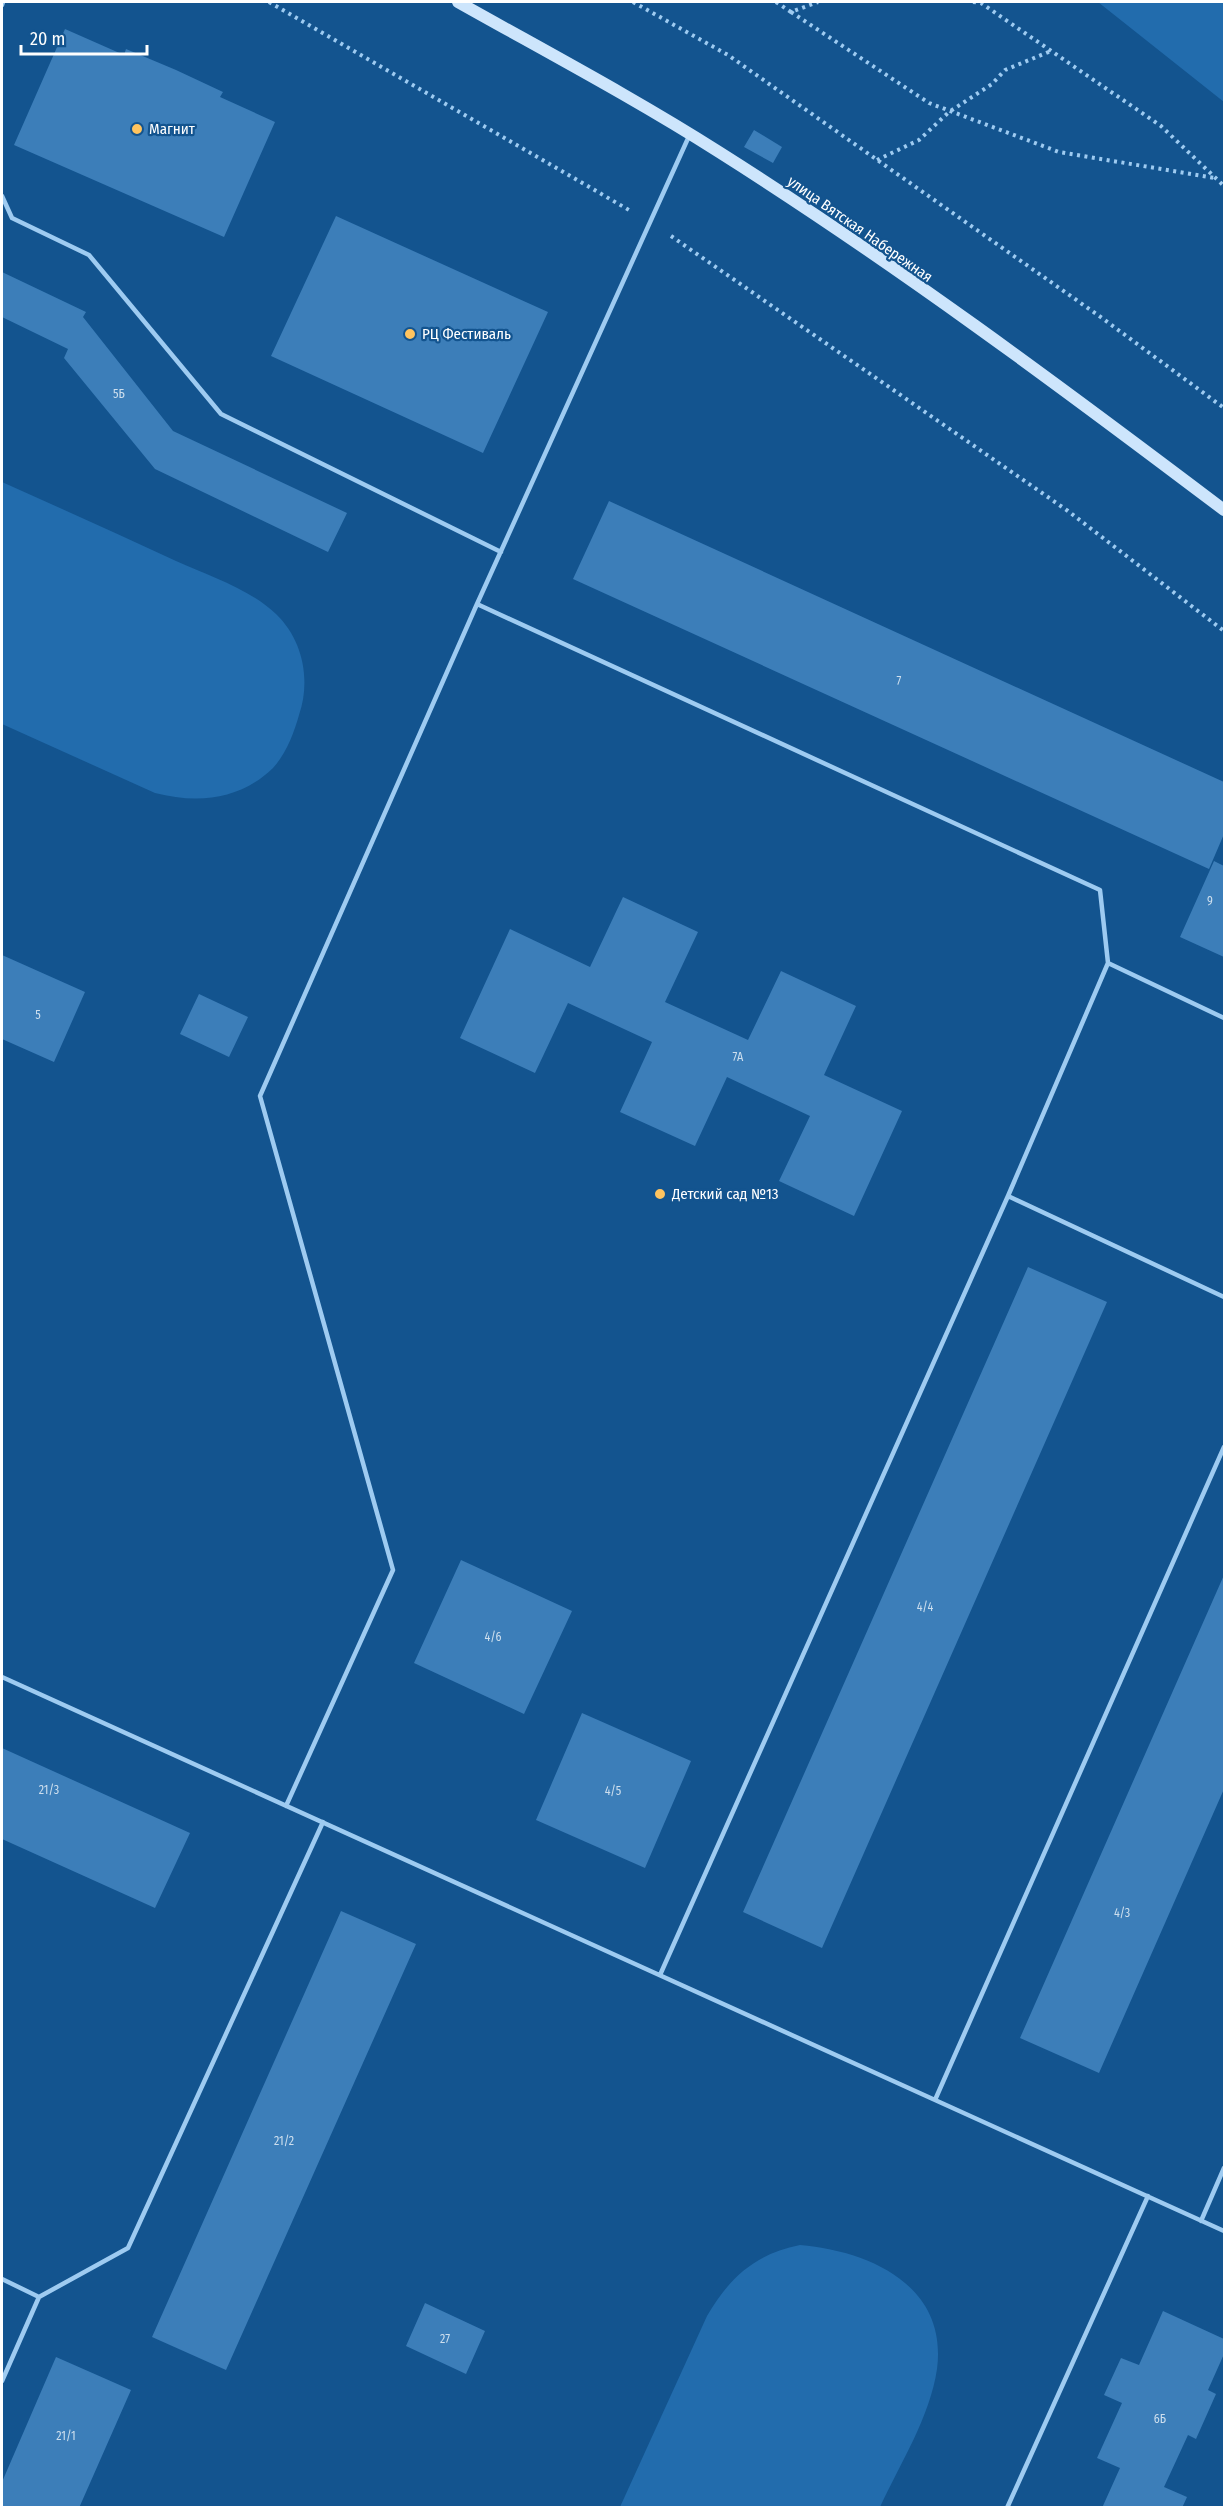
<svg xmlns="http://www.w3.org/2000/svg" width="1226" height="2509" font-family="'Fira Sans Condensed',sans-serif">
	<style>
		.green { fill: #226cad }
		.building { fill: #3c7eb9 }
		.lines { fill: none; stroke-linecap: round; stroke-linejoin: round }
		.path { stroke: #9ecbf1; stroke-width: 4; stroke-dasharray: 3 4.5; stroke-linecap: butt }
		.lane { stroke: #9ecbf1; stroke-width: 4.5 }
		.secondary { stroke: #cde5fc; stroke-width: 12 }
		.poi-dot { fill: #ffc45f; stroke: #13548f; stroke-width: 2 }
		.labels { text-anchor: middle; dominant-baseline: central; stroke-width: 4.5; stroke-linejoin: round; paint-order: stroke }
		.number-label { font-size: 12px; fill: #cedfee }
		.poi-label { font-size: 15px; fill: #fff; stroke: #13548f; text-anchor: start }
		.street-label { font-size: 15px; fill: #fff; stroke: #13548f }
	</style>
	<rect width="100%" height="100%" fill="#13548f"/>
	<path class="green" d="M1098 2H1224V102Z
		M2 482C60 508 118 534 176 561 209 576 250 589 276 614 303 640 311 680 299 715 294 733 286 754 273 768 240 800 198 804 155 793L2 724Z
		M800 2245C869 2251 948 2285 937 2369 930 2417 900 2464 880 2507H620L707 2316C730 2277 755 2254 800 2245Z"/>
	<path class="building" d="M65 29 124 55 126 49 176 70 223 92 220 97 275 122 224 237 14 145Z
		M754 130 782 147 773 163 744 147Z
		M336 216 548 312 483 453 271 356Z
		M2 272 86 312 83 317 173 431 347 513 328 552 155 469 64 358 68 349 2 317Z
		M609 501 1224 782V834L1209 869 573 579Z
		M1214 861 1224 866V957L1180 937Z
		M623 897 698 932 665 1002 748 1040 781 971 856 1006 824 1075 902 1111 854 1216 779 1181 810 1116 727 1077 695 1146 620 1112 652 1042 568 1003 535 1073 460 1038 510 929 590 967Z
		M2 955 85 992 54 1062 2 1039Z
		M199 994 248 1017 229 1057 180 1034Z
		M1028 1267 1107 1302 822 1948 743 1912Z
		M461 1560 572 1611 524 1714 414 1663Z
		M1224 1575V1789L1099 2073 1020 2038Z
		M582 1713 691 1761 645 1868 536 1820Z
		M2 1748 190 1833 155 1908 2 1839Z
		M341 1911 416 1944 226 2370 152 2337Z
		M425 2303 485 2331 466 2374 406 2346Z
		M1163 2311 1224 2339V2354L1208 2390 1216 2394 1196 2439 1188 2435 1164 2487 1187 2497 1182 2508H1102L1120 2468 1097 2458 1122 2403 1104 2395 1121 2358 1139 2365Z
		M56 2357 131 2390 79 2508H2V2482Z"/>
	<g class="lines">
		<path class="path" d="M269 2 629 210
			M633 2 728 55 1102 318 1224 408
			M776 2 791 12 818 2
			M973 2 981 3 1161 126 1224 186
			M791 12 929 103 1059 152 1215 178
			M877 160 919 140 949 112 992 84 1005 70 1051 51
			M671 236 1068 511 1224 631"/>
		<path class="lane" d="M2 5 3 2
			M2 196 12 218 89 255 221 414 501 552
			M477 604 690 134
			M1108 963 1224 1018
			M1008 1196 1224 1297
			M2 1677 1224 2231
			M286 1806 393 1570 260 1096 477 604 1100 890 1108 963 1008 1196 660 1975
			M935 2100 1224 1447
			M1201 2221 1224 2168
			M2 2279 39 2297 128 2248 323 1822
			M2 2381 39 2297
			M1007 2508 1148 2196"/>
		<path class="secondary" d="M458 2C545 51 634 98 719 152 893 262 1060 386 1224 510"/>
	</g>
	<g class="poi-dot">
		<circle cx="137" cy="129" r="6"/>
		<circle cx="410" cy="334" r="6"/>
		<circle cx="660" cy="1194" r="6"/>
	</g>
	<g class="labels">
		<g class="number-label">
			<text x="119" y="394">5Б</text>
			<text x="899" y="681">7</text>
			<text x="1210" y="901">9</text>
			<text x="38" y="1015">5</text>
			<text x="738" y="1057">7А</text>
			<text x="925" y="1607">4/4</text>
			<text x="493" y="1637">4/6</text>
			<text x="49" y="1790">21/3</text>
			<text x="613" y="1791">4/5</text>
			<text x="1122" y="1913">4/3</text>
			<text x="284" y="2141">21/2</text>
			<text x="445" y="2339">27</text>
			<text x="1160" y="2419">6Б</text>
			<text x="66" y="2436">21/1</text>
		</g>
		<g class="poi-label">
			<text x="149" y="129">Магнит</text>
			<text x="422" y="334">РЦ Фестиваль</text>
			<text x="672" y="1194">Детский сад №13</text>
		</g>
		<g class="street-label">
			<text transform="translate(860 229) rotate(35)">улица Вятская Набережная</text>
		</g>
	</g>
	<rect width="1226" height="2509" fill="none" stroke="#ffffff" stroke-width="6"/>
	<path d="M21 45v9h126v-9" fill="none" stroke="#ffffff" stroke-width="3"/>
	<text x="30" y="45" font-size="18" fill="#ffffff" stroke="#13548f" stroke-width="4.5" paint-order="stroke">20 m</text>
</svg>
